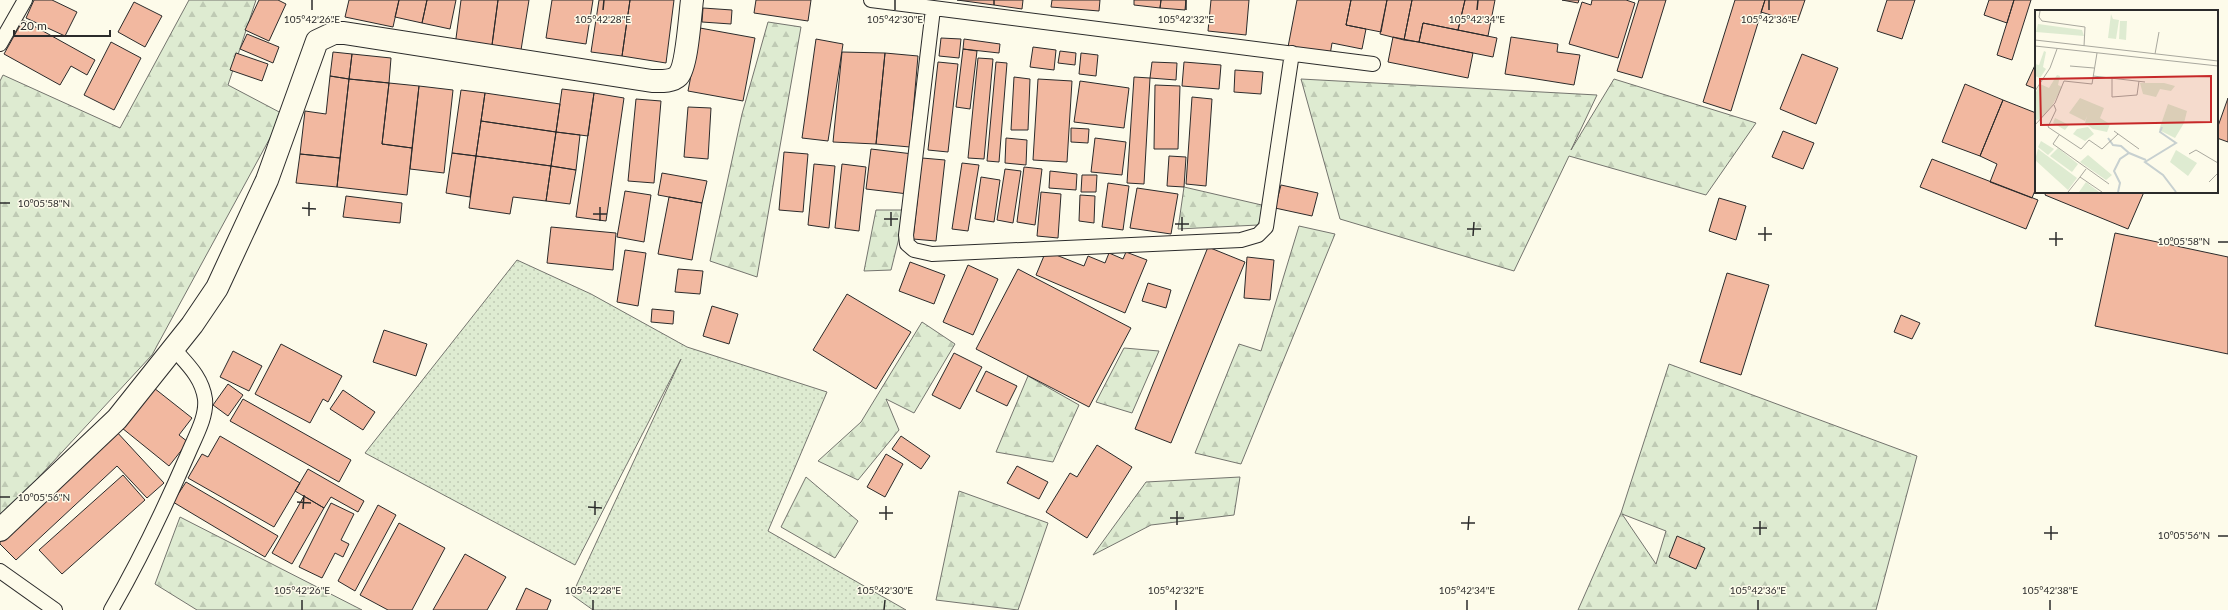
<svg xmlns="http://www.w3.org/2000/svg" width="2228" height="610" font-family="Lato,sans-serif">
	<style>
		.grass { fill: url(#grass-dots); stroke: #74746e }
		.forest { fill: url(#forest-firs); stroke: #74746e; fill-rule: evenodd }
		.building { fill: #f2b8a0; stroke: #2b2b2b }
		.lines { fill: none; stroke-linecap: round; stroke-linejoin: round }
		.service-casing { stroke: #2b2b2b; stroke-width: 16 }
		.minor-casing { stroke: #2b2b2b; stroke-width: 24 }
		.service { stroke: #fdfbea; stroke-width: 14 }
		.minor { stroke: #fdfbea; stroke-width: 22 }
		.ticks { fill: none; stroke: #2b2b2b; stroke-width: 1.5 }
		.inset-river { fill: none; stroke: #c7d0d0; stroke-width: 2 }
		.inset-road { fill: none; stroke: #a9a89e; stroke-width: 1 }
		.view { fill: #c62828; fill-opacity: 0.15; stroke: #c62828; stroke-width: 2 }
		.inset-edge { fill: none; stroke: #2b2b2b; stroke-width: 2 }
		.ticks-label { font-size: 10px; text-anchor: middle; fill: #2b2b2b; stroke: #fdfbea; stroke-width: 3; stroke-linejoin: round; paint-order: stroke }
	</style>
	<defs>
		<pattern id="grass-dots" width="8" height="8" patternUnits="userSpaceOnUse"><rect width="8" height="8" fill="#deebd1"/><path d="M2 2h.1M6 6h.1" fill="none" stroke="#bfcab4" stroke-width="1.8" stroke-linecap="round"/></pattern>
		<pattern id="forest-firs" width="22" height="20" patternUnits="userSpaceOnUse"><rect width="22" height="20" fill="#deebd1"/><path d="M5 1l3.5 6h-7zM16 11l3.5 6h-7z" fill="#bfcab4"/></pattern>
	</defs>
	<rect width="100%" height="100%" fill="#fdfbea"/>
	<path class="grass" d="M517 260 591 294 687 347 827 392 768 531 906 610H593L572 595 681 359 575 565 365 453Z"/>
	<path class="forest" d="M189 0H256L228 85 283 114 152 355 0 519V81L3 75 120 128Z
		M768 22 801 27 757 277 710 261 742 114Z
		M1301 79 1597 95 1571 150 1614 79 1756 123 1706 195 1569 156 1514 271 1340 219Z
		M1184 187 1266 206 1258 225 1178 229Z
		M876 210H906L891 270 864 271Z
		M1299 226 1335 234 1241 464 1195 453 1239 344 1261 351Z
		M922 322 955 344 914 413 886 399 899 430 858 480 818 461 861 422Z
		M1124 348 1159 351 1132 413 1096 402Z
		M1669 364 1917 456 1876 610H1578L1621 513ZM1622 514 1666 531 1656 564Z
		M1028 376 1079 405 1053 462 996 452Z
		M806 477 858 521 835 558 781 527Z
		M1240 477 1234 515 1151 525 1093 555 1146 482Z
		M959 491 1048 523 1018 610 936 600Z
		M180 517 362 610H197L155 584Z"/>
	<path class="building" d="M34 0H52L77 12 65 36 26 18Z
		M259 0H278L286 4 269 41 245 30Z
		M349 0H399L393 27 345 17Z
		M399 0H427L422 23 395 17Z
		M427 0H456L450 29 422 23Z
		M461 0H498L492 45 455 46Z
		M498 0H529L521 50 492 45Z
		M552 0H593L586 44 546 38Z
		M599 0H630L622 56 591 52Z
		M630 0H674L666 63 622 56Z
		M756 0H811L808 21 754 13Z
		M957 0H994V5Z
		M994 0H1023L1022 9 994 5Z
		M1052 0H1100L1099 11 1051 7Z
		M1134 0H1161L1160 8 1134 5Z
		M1161 0H1186L1185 10 1160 8Z
		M1211 0H1249L1246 35 1208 31Z
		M1297 0H1351L1346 25 1366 29 1362 49 1332 43 1330 55 1288 47Z
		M1351 0H1387L1381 32 1346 25Z
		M1387 0H1412L1404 40 1380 34Z
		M1412 0H1465L1458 30 1423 23 1419 42 1404 40Z
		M1465 0H1495L1488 36 1458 30Z
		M1562 0H1579L1578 3Z
		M1592 0H1626L1635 3 1618 58 1569 44 1582 2 1591 5Z
		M1639 0H1666L1642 78 1617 71Z
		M1735 0H1765L1731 111 1703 102Z
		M1765 0H1805L1797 23 1761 12Z
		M1887 0H1915L1902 39 1877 31Z
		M1989 0H2014L2007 23 1984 15Z
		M2014 0H2031L2012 60 1997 55Z
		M134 2 162 16 145 47 118 32Z
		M703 8 732 10 731 24 702 22Z
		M23 20 95 60 87 75 71 66 60 85 4 54Z
		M1423 23 1497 38 1493 57 1419 42Z
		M700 28 755 38 743 101 688 91Z
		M247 34 279 47 273 63 240 49Z
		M1393 37 1473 53 1468 78 1388 62Z
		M1511 37 1558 44 1557 52 1580 55 1574 85 1505 74Z
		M941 38 961 39 959 58 939 56Z
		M816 39 843 44 828 141 802 138Z
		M964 39 1000 44 999 53 963 49Z
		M111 42 141 58 114 110 84 95Z
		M1033 47 1056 50 1054 70 1030 67Z
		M963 49 977 51 970 109 956 107Z
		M1060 51 1076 53 1075 65 1058 63Z
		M333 52 352 54 349 79 330 76Z
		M842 52 885 53 876 144 833 142Z
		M236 53 268 64 262 81 230 70Z
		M885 53 918 56 910 147 876 144Z
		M1081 53 1098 55 1096 76 1079 74Z
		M352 54 391 58 389 83 349 79Z
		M1802 54 1838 68 1816 124 1780 109Z
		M978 58 993 59 984 159 968 158Z
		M938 62 958 64 948 152 928 150Z
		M996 62 1007 63 999 162 987 161Z
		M1152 62 1177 63 1176 80 1150 78Z
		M1184 62 1221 65 1219 89 1182 86Z
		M2036 63V89L2026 85Z
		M1235 70 1263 72 1261 94 1234 92Z
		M330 76 349 79 340 158 300 154 305 111 326 114Z
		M1014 77 1030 79 1028 130H1011Z
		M1134 77 1150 78 1144 184 1127 183Z
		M349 79 389 83 382 144 412 148 407 195 337 187Z
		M1038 79 1072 81 1067 162 1033 160Z
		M1080 81 1129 88 1124 128 1074 122Z
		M389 83 419 86 412 148 382 144Z
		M1965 84 2003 100 1980 156 1942 142Z
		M1155 85 1180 86 1178 149H1154Z
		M419 86 453 90 444 173 410 169Z
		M562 89 594 93 588 136 556 132Z
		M461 90 485 93 476 156 452 153Z
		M485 93 560 104 556 132 481 121Z
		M594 93 624 98 606 221 576 217Z
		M1192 97 1212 99 1206 186 1186 184Z
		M2228 98V142L2217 138V129Z
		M636 99 661 101 654 183 628 181Z
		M2003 100 2036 113V188L2032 198 1990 182 1997 164 1980 156Z
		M688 107 711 108 708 159 684 157Z
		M481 121 556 132 551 166 476 156Z
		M1071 128 1089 129 1088 143 1071 142Z
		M1783 131 1814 143 1803 169 1772 157Z
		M556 132 580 135 576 170 551 166Z
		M1006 138 1027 140 1026 165 1005 163Z
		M1095 138 1126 142 1122 175 1091 172Z
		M871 149 913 154 908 194 866 189Z
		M784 152 808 154 803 212 779 210Z
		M452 153 476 156 470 197 446 193Z
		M300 154 340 158 337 187 296 183Z
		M476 156 551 166 546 201 513 197 510 214 469 208Z
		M1169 156 1186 157 1184 187 1167 186Z
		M922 158 945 160 936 241 913 239Z
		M1932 159 2038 200 2026 229 1920 187Z
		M962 163 979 165 968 231 952 229Z
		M814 164 835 166 829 228 808 225Z
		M842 164 866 167 859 231 835 228Z
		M551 166 576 170 570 204 546 201Z
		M1024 167 1042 169 1035 225 1017 222Z
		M1005 169 1021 171 1013 223 997 220Z
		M1050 171 1077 174 1076 190 1049 188Z
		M662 173 707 181 702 203 658 195Z
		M1082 175H1097L1096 192H1081Z
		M981 177 1000 180 994 222 975 219Z
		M1108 183 1129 186 1123 230 1102 227Z
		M1281 185 1318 193 1312 216 1275 208Z
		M1137 188 1178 194 1171 234 1130 228Z
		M625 191 651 195 644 242 617 237Z
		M1041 192 1061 194 1058 238 1037 236Z
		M2046 192H2144L2128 229 2045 195Z
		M1080 195 1095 196 1094 223 1079 221Z
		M346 196 402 203 400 223 343 217Z
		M669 197 702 203 692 260 658 254Z
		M1719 198 1746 206 1736 240 1709 231Z
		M551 227 616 233 613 270 547 263Z
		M2115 233 2228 257V354L2095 326Z
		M1208 247 1245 262 1171 443 1135 429Z
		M625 250 646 253 638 306 617 302Z
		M1046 251 1084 266 1088 256 1105 263 1109 253 1123 259 1126 252 1147 260 1125 313 1036 275Z
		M1247 257 1274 260 1270 300 1244 298Z
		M910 262 945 275 934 304 899 291Z
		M968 265 998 279 973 335 943 322Z
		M678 269 703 271 700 294 675 292Z
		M1018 269 1131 328 1089 407 976 349Z
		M1727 273 1769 285 1741 375 1700 362Z
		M1148 283 1171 290 1166 308 1142 301Z
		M847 294 911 332 876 389 813 350Z
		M712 306 738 314 729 344 703 336Z
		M652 309 674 311 673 324 651 322Z
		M1901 315 1920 323 1912 339 1894 332Z
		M384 330 427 344 416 376 373 362Z
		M281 344 342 376 328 402 323 399 310 423 255 394Z
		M233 351 262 366 249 391 220 377Z
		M954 353 982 367 960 409 932 395Z
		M986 371 1017 386 1007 406 976 391Z
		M228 384 243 395 228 416 213 405Z
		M154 388 192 418 179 435 188 442 169 466 122 428Z
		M343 390 375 412 363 430 330 409Z
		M243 399 351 460 339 482 230 421Z
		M115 430 164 483 147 498 117 466 16 560 0 544V536Z
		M220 436 300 483 274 527 188 478 202 454 208 457Z
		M901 436 930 456 921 469 892 449Z
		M1097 445 1132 467 1087 538 1046 512 1070 473 1077 477Z
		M886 454 903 464 885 497 867 487Z
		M1017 466 1048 482 1039 499 1007 483Z
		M308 469 364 501 358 512 331 497 324 508 295 491Z
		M123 475 145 500 62 574 39 550Z
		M186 482 278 536 265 557 173 502Z
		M304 496 324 508 292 564 272 553Z
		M331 503 354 514 341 540 349 544 343 557 335 553 322 578 299 567Z
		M378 505 396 515 355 591 338 581Z
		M399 523 445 548 412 610H388L360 595Z
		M1677 536 1705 548 1696 569 1669 557Z
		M465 554 506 577 487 610H433Z
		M526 588 551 600 547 610H516Z"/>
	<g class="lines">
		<defs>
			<path id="service" d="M871 0 1373 64
				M933 9 906 235 907 244 914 250 932 254 1241 240 1258 235 1266 227 1292 53
				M0 44 25 0
				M0 571 55 610
				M111 610C140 560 165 507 188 454 195 437 207 417 205 399 202 377 187 364 173 348"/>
			<path id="minor" d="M0 530 117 419 192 325 217 288 267 180 317 41 334 33H344L652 81C660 81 672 82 678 76 687 67 690 15 692 0"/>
		</defs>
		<use href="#service" class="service-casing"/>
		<use href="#minor" class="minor-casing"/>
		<use href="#service" class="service"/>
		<use href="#minor" class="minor"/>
	</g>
	<path class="ticks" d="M312 10V0M603 10 604 0M895 10V0M1186 10V0M1477 10 1478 0M1769 10V0M0 203H10M302 208 316 209M593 214H607M309 216V202M884 219H898M600 221V207M1175 224H1189M891 226V212M1467 229H1481M1182 231V217M1758 234H1772M1473 236 1474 222M2049 239H2063M1765 241V227M2218 242H2228M2056 246V232M0 497H10M297 502 311 503M588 507 602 508M303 509 304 495M879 513H893M595 515V501M1170 518H1184M886 520V506M1461 523H1475M1177 525V511M1753 528H1767M1468 530 1469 516M2044 533H2058M1760 535V521M2218 536H2228M2051 540V526M302 610V600M593 610V600M884 610 885 600M1176 610V600M1467 610V600M1758 610V600M2050 610V600"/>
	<g transform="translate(2035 10)">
		<rect width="183" height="183" fill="#fdfbea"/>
		<path d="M45 88 69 98 65 108 75 114 72 122 58 119 50 113 52 106 50 111 34 103ZM23 138 43 154 37 162 15 146ZM3 139 42 168 33 180 0 150ZM53 145 77 165 71 170 45 152Z" fill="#deebd1"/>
		<path d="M76 4 78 9 84 10 81 29 73 28ZM85 11H92L91 30 84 29ZM3 14 47 20 49 26 1 22ZM9 41 11 42 8 57 11 59 5 68 0 66V54L4 55ZM22 65 25 66 23 75 27 77 17 96 6 109 1 110 0 84 5 74 14 78ZM105 73H129L140 76 136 81 125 79 121 87 108 84ZM133 94 152 101 149 113 140 128 124 120ZM20 108 34 115 30 120 18 113ZM53 117 59 124 50 131 38 124 42 119ZM6 131 19 139 13 145 3 137ZM141 140 162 153 153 166 135 152ZM51 172 64 182H44Z" fill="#deebd1"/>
		<path class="inset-river" d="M127 117 125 122 141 133 110 152 128 165 141 182M73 128 78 135 86 136 94 143M83 182 85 173 79 161 85 149 94 143 111 150"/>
		<path class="inset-road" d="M5 1 4 7 7 11 50 17 49 36M0 30 183 51M0 36 183 56M120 44 124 22M35 56 59 58M58 66 110 72M77 68V87L102 85 104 71M0 81 15 58 22 39M19 95 21 100 13 117 46 139 54 130 67 139 83 124M0 115 20 93 29 71 57 74 62 43M79 121 104 139M24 125 18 134 74 174M154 144 161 140 183 153M51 159 45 167 67 182M174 172 183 163M33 182 45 167"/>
		<path class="view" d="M176 66V112L6 115 5 69Z"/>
		<rect width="183" height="183" class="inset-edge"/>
	</g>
	<g class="ticks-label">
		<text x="312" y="23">105°42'26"E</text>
		<text x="603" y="23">105°42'28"E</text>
		<text x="895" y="23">105°42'30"E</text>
		<text x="1186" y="23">105°42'32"E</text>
		<text x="1477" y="23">105°42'34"E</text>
		<text x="1769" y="23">105°42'36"E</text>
		<text x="44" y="207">10°05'58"N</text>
		<text x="2184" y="245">10°05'58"N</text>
		<text x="44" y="501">10°05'56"N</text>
		<text x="2184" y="539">10°05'56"N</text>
		<text x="302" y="594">105°42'26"E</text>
		<text x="593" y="594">105°42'28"E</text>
		<text x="885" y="594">105°42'30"E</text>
		<text x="1176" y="594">105°42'32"E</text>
		<text x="1467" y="594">105°42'34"E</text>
		<text x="1758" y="594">105°42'36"E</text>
		<text x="2050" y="594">105°42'38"E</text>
	</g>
	<path d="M14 30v6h96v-6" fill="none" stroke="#2b2b2b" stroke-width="2"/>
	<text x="20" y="30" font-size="12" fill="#2b2b2b" stroke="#fdfbea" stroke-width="3" paint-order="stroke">20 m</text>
</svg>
